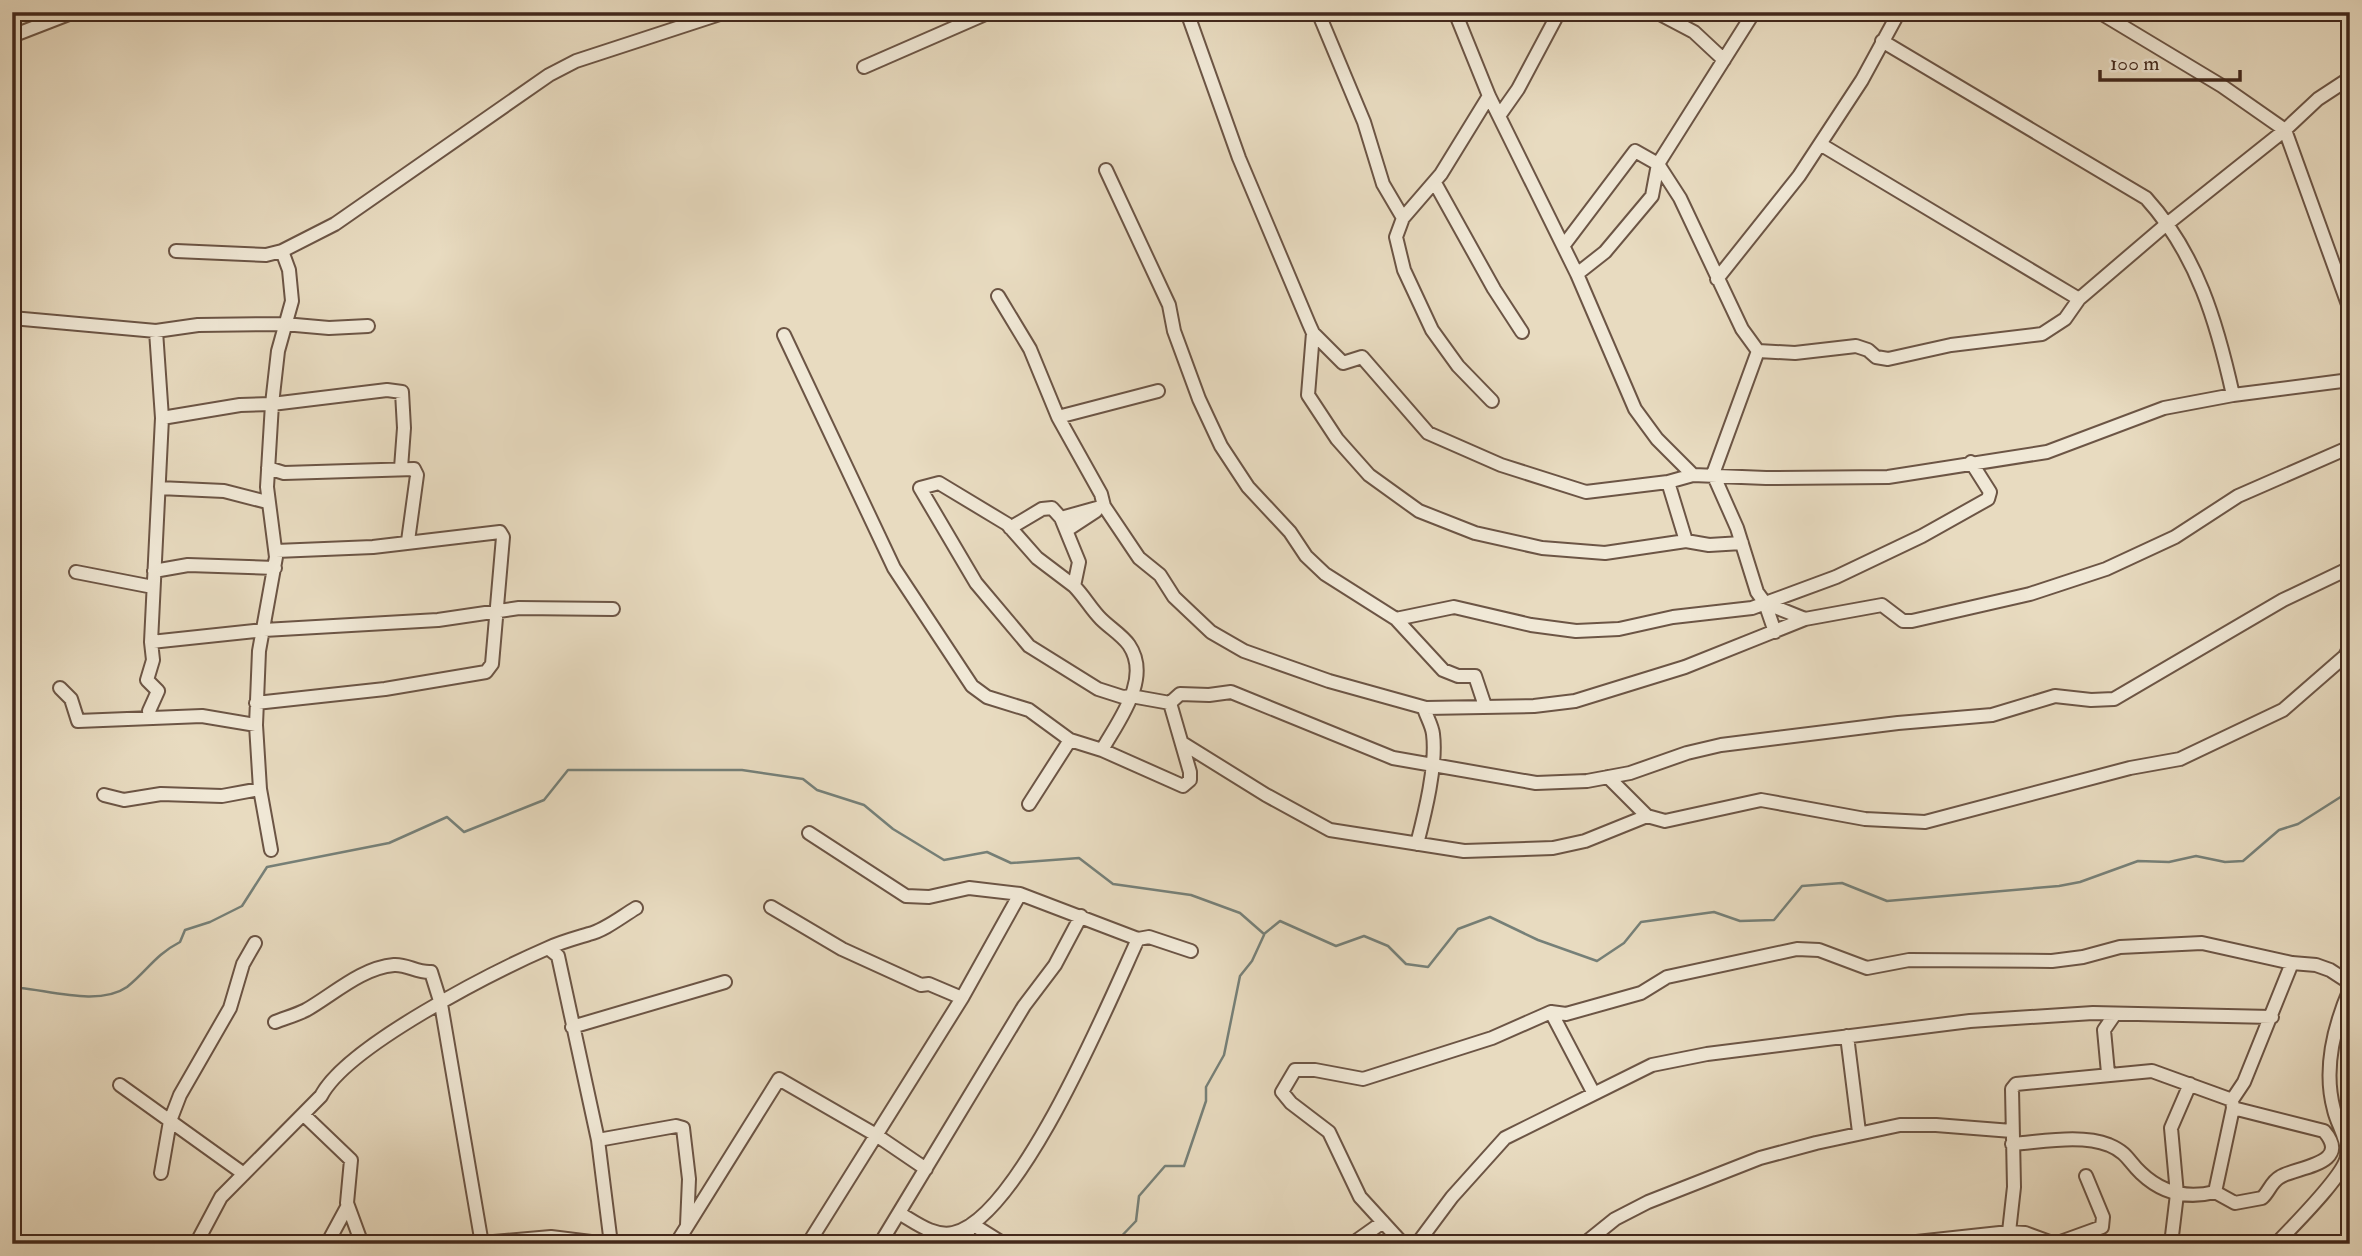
<svg xmlns="http://www.w3.org/2000/svg" width="2362" height="1256" font-family="'IM FELL Double Pica',serif">
	<style>
		.lines { fill: none; stroke-linecap: round; stroke-linejoin: round }
		.stream { stroke: #768078; stroke-width: 2.5 }
		.minor-casing { stroke: #6c5545; stroke-width: 16 }
		.minor { stroke: #f0e8d6; stroke-width: 12 }
	</style>
	<rect width="100%" height="100%" fill="#e8dbc0"/>
	<filter id="stains"><feTurbulence type="fractalNoise" baseFrequency=".00286" numOctaves="4"/><feColorMatrix values="0 0 0 0 .2 0 0 0 0 .09 0 0 0 0 .02 0 0 0 .5 -.17"/></filter>
	<radialGradient id="worn" r=".72"><stop offset=".6" stop-color="#630" stop-opacity="0"/><stop offset="1" stop-color="#630" stop-opacity=".3"/></radialGradient>
	<g class="lines">
		<path class="stream" d="M12 982 21 988C51 991 100 1006 127 987 148 970 155 955 180 942L185 930 210 922 242 906 267 867 389 843 447 817 464 832 544 800 568 770H742L803 779 817 790 864 805 893 829 944 860 987 852 1011 863 1079 858 1113 884 1191 895 1240 913 1264 934 1280 921 1336 946 1364 936 1388 946 1406 964 1428 967 1458 929 1490 917 1538 940 1597 961 1624 943 1641 922 1714 912 1740 921 1774 920 1802 886 1842 883 1887 901 2059 886 2080 882 2138 861 2169 862 2196 856 2225 862 2243 861 2279 830 2298 824 2350 791
			M1114 1244 1136 1221 1139 1196 1165 1166H1184L1206 1101V1087L1224 1055 1240 976 1252 961 1264 935"/>
		<defs>
			<path id="minor" d="M1187 12 1239 158 1309 324 1313 333 1343 363 1362 357 1428 433 1501 465 1586 492 1668 482 1693 475 1766 478 1888 477 2047 452 2164 408 2233 395 2350 380
				M1318 12 1364 122 1383 184 1403 218
				M1455 12 1489 96 1577 274 1635 409 1657 439 1693 475
				M1656 12 1694 32 1724 60
				M2099 12 2222 86 2285 130 2350 310
				M2343 12 2350 16
				M12 36 74 12
				M1882 41 2146 198C2197 254 2217 323 2233 395
				M864 67 990 12
				M1489 96 1441 174 1403 218 1396 237 1404 270 1432 330 1458 366 1492 401
				M1499 116 1518 89 1559 12
				M1820 144 2079 299
				M1106 170 1169 305 1174 331 1199 399 1221 446 1248 487 1290 532 1306 556 1325 574 1396 619 1443 670 1458 676H1475L1485 706
				M1435 183 1494 289 1522 332
				M1564 245 1635 151 1658 164 1680 198 1742 329 1758 351 1795 353 1856 346 1868 350 1876 357 1888 359 1951 345 2042 334 2065 319 2079 299 2162 228 2285 130 2318 99 2350 78
				M176 251 266 255 282 251 335 224 549 75 576 61 726 12
				M282 251 289 270 292 301 278 351 272 404 387 390 402 392 404 428 401 468
				M1577 274 1605 252 1652 196 1658 164 1754 12
				M1717 279 1799 176 1862 80 1899 12
				M998 296 1030 349 1058 417 1101 494 1104 506 1139 558 1160 575 1174 597 1211 632 1244 651 1329 681 1426 708 1534 706 1575 701 1685 667 1805 619 1882 605 1903 621H1912L2030 594 2106 569 2175 537 2238 496 2350 447
				M12 318 156 331 198 325 284 324 329 328 368 326
				M156 331 162 418
				M1313 333 1308 395 1337 439 1369 475 1419 511 1475 533 1542 548 1605 553 1686 541
				M784 335 894 568 972 686 987 697 1029 710 1070 740 1102 750 1183 786 1190 780V772L1170 703
				M1758 351 1713 474 1737 528 1757 592 1765 603 1805 619
				M1058 417 1158 391
				M268 468 284 473 414 469 417 475 408 541
				M1668 482 1686 541 1709 545 1742 543
				M159 488 224 491 267 502
				M1061 518 1079 562 1074 586C1084 596 1091 609 1101 619 1110 628 1122 635 1129 645 1152 679 1118 721 1102 750
				M1010 528 1042 509 1052 508 1061 518 1104 506
				M1067 530 1096 511
				M154 571 188 565 275 568
				M76 572 153 587
				M1074 586 1037 558 1007 524 939 483 920 488 976 583 1029 646 1098 689 1123 697 1131 696 1170 703 1180 694 1209 695 1231 692 1393 758 1536 783 1587 781 1630 773 1687 753 1721 745 1898 723 1992 715 2055 696 2091 700 2114 699 2283 600 2350 568
				M1765 603 1775 632
				M1396 619 1454 607 1531 625 1576 631 1619 629 1673 617 1752 608 1836 577 1922 536 1988 499 1990 492 1971 462
				M151 642 264 630 438 620 519 608 613 609
				M60 688 71 699 78 721 202 716 256 725
				M256 703 385 689 486 672 492 664 503 537 500 532 373 547 276 551
				M150 718 149 711 158 691 147 680 153 660 151 642 162 418 240 405 272 404 267 487 276 557 259 651 256 725 260 789 271 850
				M1184 744 1266 795 1330 830 1464 851 1553 848 1585 841 1647 816
				M1608 777 1647 816 1665 821 1761 800 1865 819 1925 822 2130 768 2180 759 2283 710 2345 656 2350 646
				M104 795 124 800 161 794 222 796 260 789
				M1029 804 1070 740
				M809 833 906 896 929 897 969 888 1020 894 1138 939 1149 937 1191 951
				M1417 844C1425 813 1437 765 1433 734 1432 725 1426 716 1424 708
				M771 907 842 949 921 985 929 984 962 998
				M548 948 558 956 598 1140 611 1244
				M1551 1012 1593 1092
				M275 1022C285 1018 296 1015 306 1010 334 994 361 968 394 965 407 964 417 973 431 972L441 1004 482 1244
				M572 1027 725 982
				M1847 1036 1859 1132
				M2108 1073 2104 1030 2115 1014
				M120 1085 244 1174
				M304 1115 351 1160 347 1203 362 1244
				M598 1140 676 1126 683 1128 689 1179 687 1225
				M2012 1144C2042 1142 2081 1134 2109 1145 2128 1153 2128 1161 2141 1173 2162 1193 2187 1199 2215 1192L2235 1203 2262 1198C2269 1192 2271 1182 2280 1177 2295 1167 2353 1165 2324 1131L2233 1108
				M161 1173 170 1121 180 1095 230 1008 243 964 255 943
				M2215 1192 2233 1108 2232 1100 2244 1082 2292 963
				M899 1213C915 1222 933 1237 953 1233 1019 1219 1109 1002 1138 939
				M2009 1232 2014 1187 2012 1089 2016 1084 2152 1071 2232 1100
				M482 1243 551 1237 607 1244
				M196 1244 221 1197 321 1096C347 1046 493 972 548 948 561 942 576 938 589 934 605 930 621 917 636 908
				M327 1244 347 1207
				M676 1244 779 1079 876 1135 926 1169
				M808 1244 962 998 1020 894
				M880 1244 1024 1006 1055 965 1081 916
				M962 1244 972 1224 1004 1244
				M1352 1244 1383 1222
				M1403 1244 1360 1197 1329 1132 1291 1103 1282 1092 1295 1070H1315L1363 1079 1492 1038 1551 1012 1566 1014 1641 993 1667 977 1797 949 1819 950 1867 968 1909 960 2052 961 2083 957 2120 947 2202 943 2292 963 2316 965 2330 970 2350 983
				M1417 1244 1452 1197 1505 1138 1652 1065 1707 1054 1970 1021 2093 1013 2272 1017
				M1584 1244 1615 1219 1648 1202 1760 1158 1816 1143 1900 1125H1936L2012 1131
				M1898 1244 2009 1232 2025 1233 2055 1244
				M2055 1244 2102 1227 2103 1217 2086 1176
				M2171 1244 2177 1194 2171 1128 2190 1084
				M2276 1244C2291 1228 2345 1175 2347 1156 2349 1141 2337 1124 2334 1110 2323 1070 2334 1026 2350 989"/>
		</defs>
		<use href="#minor" class="minor-casing"/>
		<use href="#minor" class="minor"/>
	</g>
	<rect width="2362" height="1256" fill="none" stroke="#e8dbc0" stroke-width="42"/>
	<rect x="14" y="14" width="2334" height="1228" fill="none" stroke="#42281c" stroke-width="3.5"/>
	<rect x="21" y="21" width="2320" height="1214" fill="none" stroke="#42281c" stroke-width="2"/>
	<path d="M2100 70v10h140v-10" fill="none" stroke="#42281c" stroke-width="3.5"/>
	<text x="2110" y="70" font-size="21" fill="#42281c" stroke="#f0e8d6" stroke-width="5" paint-order="stroke">100 m</text>
	<rect width="100%" height="100%" filter="url(#stains)"/>
	<rect width="100%" height="100%" fill="url(#worn)"/>
</svg>
